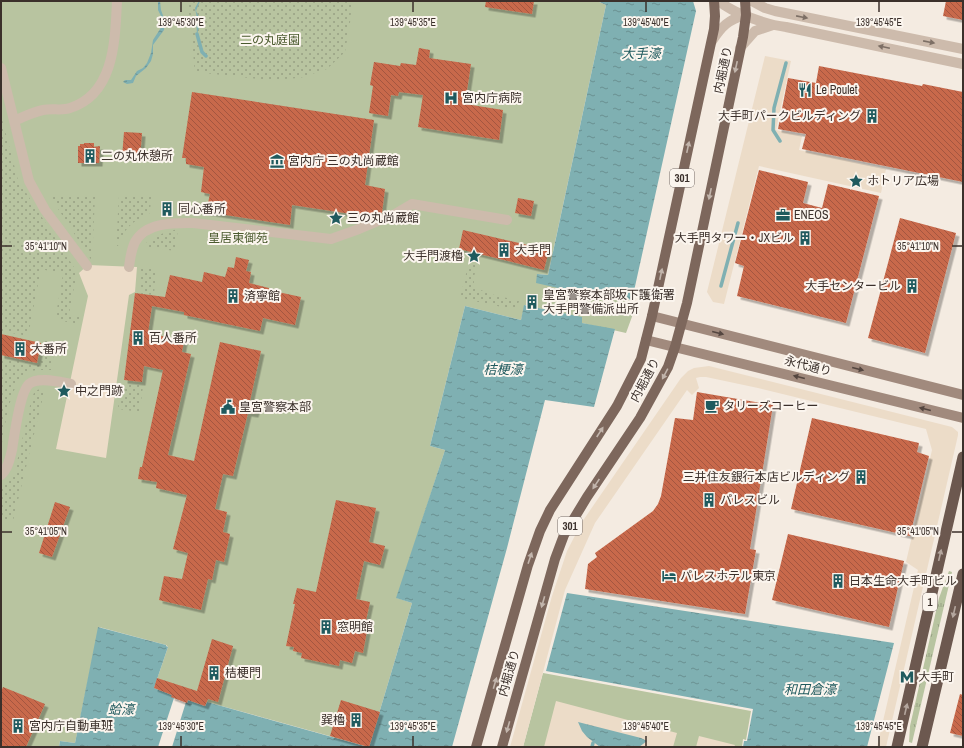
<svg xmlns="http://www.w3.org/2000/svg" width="964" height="748" font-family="'Archivo Narrow','Noto Sans JP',sans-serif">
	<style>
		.grass { fill: url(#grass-tufts) }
		.park { fill: #b8c4a0 }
		.garden { fill: url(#garden-dots) }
		.plaza { fill: #ecdcc8 }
		.water { fill: url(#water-ripples) }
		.pier { fill: #f4ebe1 }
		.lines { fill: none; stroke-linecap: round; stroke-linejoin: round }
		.stream { stroke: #7fb0b2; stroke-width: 3.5 }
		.building { fill: url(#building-back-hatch); filter: url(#shadow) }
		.pedestrian { stroke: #cdbbac; stroke-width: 10 }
		.tertiary { stroke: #cdbbac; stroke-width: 10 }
		.secondary { stroke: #a18a7d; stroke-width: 10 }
		.primary { stroke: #7d675c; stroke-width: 10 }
		.trunk { stroke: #6c584f; stroke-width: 11 }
		.oneway { fill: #7d6f65 }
		.oneway2 { fill: #c2b5ac }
		.oneway3 { fill: #544640 }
		.oneway4 { fill: #b4a69e }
		.ticks { fill: none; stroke: #3b302b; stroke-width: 1.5 }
		.labels { text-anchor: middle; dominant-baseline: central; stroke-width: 4; stroke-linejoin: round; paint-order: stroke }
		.shield { fill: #fbf5ee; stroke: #756b66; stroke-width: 1 }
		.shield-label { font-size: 11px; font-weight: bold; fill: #3b302b }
		.park-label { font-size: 12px; fill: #4a5a2e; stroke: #fbf5ee }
		.street-label { font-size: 12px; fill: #3b302b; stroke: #fbf5ee }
		.poi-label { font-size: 12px; fill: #3b302b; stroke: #fbf5ee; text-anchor: start }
		.water-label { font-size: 13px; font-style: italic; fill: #1f5a5e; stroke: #fbf5ee }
		.ticks-label { font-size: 10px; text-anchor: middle; fill: #3b302b; stroke: #fbf5ee; stroke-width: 4; stroke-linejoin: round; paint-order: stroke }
	</style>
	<defs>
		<pattern id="grass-tufts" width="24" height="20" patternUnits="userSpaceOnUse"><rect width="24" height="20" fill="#b8c4a0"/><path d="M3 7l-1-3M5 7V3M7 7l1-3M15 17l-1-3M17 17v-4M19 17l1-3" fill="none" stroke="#97a083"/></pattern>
		<pattern id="garden-dots" width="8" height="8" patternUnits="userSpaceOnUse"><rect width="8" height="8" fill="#b8c4a0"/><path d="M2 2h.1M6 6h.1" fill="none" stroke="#97a083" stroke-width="1.8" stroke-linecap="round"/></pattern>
		<pattern id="water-ripples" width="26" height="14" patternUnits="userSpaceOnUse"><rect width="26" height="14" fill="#7fb0b2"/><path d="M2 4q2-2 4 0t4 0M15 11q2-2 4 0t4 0" fill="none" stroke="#699091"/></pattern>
		<pattern id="building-back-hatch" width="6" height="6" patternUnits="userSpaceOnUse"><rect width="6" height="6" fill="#c8694b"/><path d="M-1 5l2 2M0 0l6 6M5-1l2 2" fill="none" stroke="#a4573f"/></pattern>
		<filter id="shadow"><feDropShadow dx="3.5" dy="3.5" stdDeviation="0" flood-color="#0004"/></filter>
	</defs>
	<rect width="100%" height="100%" fill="#f4ebe1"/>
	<path class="grass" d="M949 571 952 572 912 743 909 742 910 726 939 598Z"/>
	<path class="park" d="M1 1H597L606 5 548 275 537 274 589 295V290L637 303 626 333 582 323V318L525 305 521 320 465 306 430 446 445 450 397 598 412 603 369 747 207 702 205 706 188 700 187 703 171 697 172 695 154 688 168 647 166 645 99 627 75 743 60 741 59 747H1Z
		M543 673 751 711 746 740 743 739 742 747H523Z"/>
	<path class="garden" d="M191 1H352L350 23 345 52 327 69 300 78 267 80 195 72C192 49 193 27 187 5Z
		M1 115 18 180 77 272 69 314 81 317 80 324 55 320 63 274 41 269 28 336 1 331Z
		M52 195 95 197 92 261 51 198Z
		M119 195 151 197 150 213C134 220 123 229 118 246H116Z
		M178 229 175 251 143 246C153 236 165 232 178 229Z
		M471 254 480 256C478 264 473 275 474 283 475 293 510 298 519 301L516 310 460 298Z
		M140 268 156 269 154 295 139 294Z
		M43 340 56 342 51 370C43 370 33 369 26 373 9 385 5 429 1 449V358L38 365Z
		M121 383 143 385 140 412 118 409Z
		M40 389H45L13 521 1 520V486L9 481 14 475 32 397 35 391Z"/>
	<path class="plaza" d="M765 56 791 61 776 130 802 136 799 150 886 169 881 193 759 166 724 304 713 302 707 292Z
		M88 265 137 267 135 292 129 295 106 458 56 449 88 296 79 273Z
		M709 366 952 427 958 432V435L956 444 886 747H877L918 570 906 562 932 450 926 429 758 388 706 377H700L696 378 699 388 692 395 687 390 595 523 565 590 523 747H510L552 596 567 551 582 522 681 378 688 371 694 368Z
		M556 701 677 733 673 747H544Z
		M699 736 735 745 734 747H696Z"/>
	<path class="water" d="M158 1H160L161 10 165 21 164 30 153 45V54L151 61 146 68 136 76 133 83 127 84 123 82 125 80H131L137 71 143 68 147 63 151 53 153 40 162 26 163 20 158 10Z
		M199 1H200L196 11 201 21 197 34 196 20 197 18 195 8Z
		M597 1H693L696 11 632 300 590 290 589 295 536 283 537 274 548 275 553 252 606 5Z
		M524 305 582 317V323L615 329 594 407 545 400 507 548 452 747H369L412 603 396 598 445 450 430 446 465 306 521 320Z
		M567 593 894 643 867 747H743L744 741H747L753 709 546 671Z
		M98 627 166 645V646L168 647 154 688 172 695V697L187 702 188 700 205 706 207 702 368 747H59L60 741 75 743Z
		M578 722 641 738 647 741 639 747H600L587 737 582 731Z"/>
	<path class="pier" d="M174 698 186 702 172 747H158Z"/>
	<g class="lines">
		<path class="stream" d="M197 34 202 52 206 56
			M780 141 773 130 774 108 786 63
			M721 286 738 223
			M592 747 593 743"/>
	</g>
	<path class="building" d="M486 1H534L532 14 485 7Z
		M946 1H963V20L943 16Z
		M419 48 430 50 429 58 471 64 465 104 503 110 499 140 418 127 423 95 399 92 398 96 391 95 388 116 369 113 373 86 370 85 374 62 400 66 401 63 416 65Z
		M819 66 922 86 923 84 963 92V182L802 149 806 134 778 129 788 78 816 83Z
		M192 92 374 120 365 185 385 189 382 213 371 217 292 205 290 225 206 212 210 194 201 192 204 167 186 164V158H182Z
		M124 132 142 133 140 158 122 157Z
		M84 143H94V147L100 146 99 163H78V146H80V144H84Z
		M759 170 808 182 803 203 822 208 828 184 879 196 846 323 737 296 744 266 735 263Z
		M518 198 534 201 531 216 515 213Z
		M900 218 956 233 925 353 868 338Z
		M463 230 549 250 544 270 459 249Z
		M236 257 249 260 246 271 251 272 249 283 269 288V290L301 297 295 325 263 318 260 331 184 315V312L152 306 148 333 184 341 182 352 191 354 168 455 194 461 220 342 261 351 250 401 258 403 255 414 248 413 233 476 223 474 215 509 227 512 223 532 230 534 224 562 216 560 212 580 208 579 201 610 159 600 164 576 182 579 188 553 173 549 187 495 156 488 157 482 138 479 140 467H142L163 370 144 366 142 382 124 380 135 293 165 297 170 275 202 282 204 272 225 277 228 267 234 268Z
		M1 334 41 343 37 363 1 355Z
		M697 392 773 405 750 549 756 550 745 614 585 589 588 564 597 557 595 553 653 511 658 504 661 496 675 418 693 420Z
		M812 418 919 443 917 452 929 456 910 536 791 509Z
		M336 500 376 508 369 542 385 546 380 565 364 561 356 599 370 602 364 630 367 631 363 653 355 651 352 663 340 660 339 666 301 658 302 653 293 651 294 647 286 646 295 604H293L297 588 316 592Z
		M55 502 70 507 52 557 39 553Z
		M788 534 904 561 889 627 772 600Z
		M212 639 233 646 218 702 208 699 205 706 188 700 187 703 171 697 172 695 154 688 157 678 197 691Z
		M3 687 45 704 26 747H1V692Z
		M960 694 963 695V736L950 733Z
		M341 700 380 712 369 747 330 736Z"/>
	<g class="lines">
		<path class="pedestrian" d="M1 68 29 181 45 210 87 266
			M14 121C23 117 33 112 43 110 52 108 62 111 70 108 115 94 115 39 117 1
			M129 267C130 259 131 250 135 242 146 222 173 223 193 223L331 239 359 229 395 214 412 204 507 220
			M1 475C8 469 10 458 12 450 14 437 20 392 29 384 38 376 60 382 71 384"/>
		<path class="tertiary" d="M719 1C732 13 768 25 786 27L963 64
			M752 1 765 8 775 11 963 49
			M712 41C722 26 728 20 745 15
			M740 48 755 31 773 25"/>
		<path class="secondary" d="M652 316 963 395
			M646 340 963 418"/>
		<path class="primary" d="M476 747 528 565 540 531 550 510 617 406 641 359 652 316 714 29 715 16 714 1
			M502 747 555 559 564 535 587 497 640 418 668 367 675 347 687 303 743 37 746 15 745 1"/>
		<path class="trunk" d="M897 747 963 457
			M922 747 963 574"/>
	</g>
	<defs><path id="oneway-solid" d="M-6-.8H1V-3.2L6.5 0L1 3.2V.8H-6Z"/></defs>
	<g class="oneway">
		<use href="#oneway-solid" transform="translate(802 17) rotate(11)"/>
		<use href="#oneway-solid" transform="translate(929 42) rotate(11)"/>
		<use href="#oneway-solid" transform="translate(884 47) rotate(-168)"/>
	</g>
	<g class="oneway2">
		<use href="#oneway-solid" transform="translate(736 67) rotate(102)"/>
		<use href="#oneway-solid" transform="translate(688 147) rotate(-78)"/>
		<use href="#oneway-solid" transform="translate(710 194) rotate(102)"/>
		<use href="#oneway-solid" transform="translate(661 274) rotate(-78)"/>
		<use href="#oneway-solid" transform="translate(665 374) rotate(118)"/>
		<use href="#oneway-solid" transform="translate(600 432) rotate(-57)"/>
		<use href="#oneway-solid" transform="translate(596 484) rotate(124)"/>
		<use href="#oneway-solid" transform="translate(530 558) rotate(-71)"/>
		<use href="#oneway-solid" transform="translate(543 602) rotate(106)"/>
		<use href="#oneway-solid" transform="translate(495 683) rotate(-74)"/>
		<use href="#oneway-solid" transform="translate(508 727) rotate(106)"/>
	</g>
	<g class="oneway3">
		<use href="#oneway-solid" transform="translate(718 333) rotate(14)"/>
		<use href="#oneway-solid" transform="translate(858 369) rotate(14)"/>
		<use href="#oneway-solid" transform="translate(799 377) rotate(-166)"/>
		<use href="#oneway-solid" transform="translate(925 409) rotate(-166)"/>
	</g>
	<g class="oneway4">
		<use href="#oneway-solid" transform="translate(940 555) rotate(-77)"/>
		<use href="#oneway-solid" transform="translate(954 612) rotate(103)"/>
		<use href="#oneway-solid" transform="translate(906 709) rotate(-77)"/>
	</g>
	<path class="ticks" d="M181 2V12M413 2V12M646 2V12M879 2V12M2 246H12M952 246H962M2 532H12M952 532H962M181 736V746M413 736V746M646 736V746M879 736V746"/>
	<defs>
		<symbol id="restaurant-bare" viewBox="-9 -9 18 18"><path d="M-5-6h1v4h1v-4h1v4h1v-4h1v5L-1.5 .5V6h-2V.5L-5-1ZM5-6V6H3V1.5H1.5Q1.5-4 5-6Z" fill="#1f5a5e" stroke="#fbf5ee" stroke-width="2.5" paint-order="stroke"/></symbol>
		<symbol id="hospital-bare" viewBox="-9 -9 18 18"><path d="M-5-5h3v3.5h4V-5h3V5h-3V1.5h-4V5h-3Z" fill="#1f5a5e" stroke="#fbf5ee" stroke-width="2.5" paint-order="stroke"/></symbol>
		<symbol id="building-bare" viewBox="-9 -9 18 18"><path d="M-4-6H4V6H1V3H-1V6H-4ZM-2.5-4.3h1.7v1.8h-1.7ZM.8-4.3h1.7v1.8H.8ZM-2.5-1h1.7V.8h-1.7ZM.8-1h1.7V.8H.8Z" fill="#1f5a5e" stroke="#fbf5ee" stroke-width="2.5" paint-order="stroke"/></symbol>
		<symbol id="museum-bare" viewBox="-9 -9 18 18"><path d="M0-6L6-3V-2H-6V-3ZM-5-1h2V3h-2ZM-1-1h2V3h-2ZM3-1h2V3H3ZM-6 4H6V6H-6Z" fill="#1f5a5e" stroke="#fbf5ee" stroke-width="2.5" paint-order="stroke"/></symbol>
		<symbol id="sight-bare" viewBox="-9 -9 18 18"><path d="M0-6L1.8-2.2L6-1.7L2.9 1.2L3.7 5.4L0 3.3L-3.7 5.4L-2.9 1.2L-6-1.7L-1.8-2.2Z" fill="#1f5a5e" stroke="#fbf5ee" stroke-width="2.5" paint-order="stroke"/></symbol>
		<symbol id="office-bare" viewBox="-9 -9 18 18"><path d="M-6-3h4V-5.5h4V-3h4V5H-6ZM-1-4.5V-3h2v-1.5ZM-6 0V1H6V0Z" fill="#1f5a5e" stroke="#fbf5ee" stroke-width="2.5" paint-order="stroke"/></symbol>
		<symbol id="cafe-bare" viewBox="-9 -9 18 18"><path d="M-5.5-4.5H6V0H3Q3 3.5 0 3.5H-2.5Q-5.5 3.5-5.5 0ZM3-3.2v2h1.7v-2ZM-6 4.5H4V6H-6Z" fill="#1f5a5e" stroke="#fbf5ee" stroke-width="2.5" paint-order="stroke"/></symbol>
		<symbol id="civic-bare" viewBox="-9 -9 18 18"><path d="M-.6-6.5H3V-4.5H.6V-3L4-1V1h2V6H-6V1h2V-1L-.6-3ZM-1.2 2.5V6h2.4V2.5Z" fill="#1f5a5e" stroke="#fbf5ee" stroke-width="2.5" paint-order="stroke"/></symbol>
		<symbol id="hotel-bare" viewBox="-9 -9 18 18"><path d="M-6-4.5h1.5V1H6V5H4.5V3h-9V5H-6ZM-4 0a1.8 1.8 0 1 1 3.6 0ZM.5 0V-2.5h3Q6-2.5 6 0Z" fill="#1f5a5e" stroke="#fbf5ee" stroke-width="2.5" paint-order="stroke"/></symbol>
		<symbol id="metro-bare" viewBox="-9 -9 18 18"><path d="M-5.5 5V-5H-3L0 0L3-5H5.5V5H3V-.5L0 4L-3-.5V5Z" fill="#1f5a5e" stroke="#fbf5ee" stroke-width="2.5" paint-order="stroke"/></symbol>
	</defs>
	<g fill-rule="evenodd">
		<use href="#restaurant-bare" x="795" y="80" width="20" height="20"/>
		<use href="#hospital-bare" x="441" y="88" width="20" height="20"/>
		<use href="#building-bare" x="862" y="106" width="20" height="20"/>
		<use href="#building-bare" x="80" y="146" width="20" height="20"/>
		<use href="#museum-bare" x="267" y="151" width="20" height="20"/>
		<use href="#sight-bare" x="846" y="171" width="20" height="20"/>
		<use href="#building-bare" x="157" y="199" width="20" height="20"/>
		<use href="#office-bare" x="773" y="205" width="20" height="20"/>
		<use href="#sight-bare" x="326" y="208" width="20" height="20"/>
		<use href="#building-bare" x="795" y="228" width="20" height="20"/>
		<use href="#building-bare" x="494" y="240" width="20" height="20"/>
		<use href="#sight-bare" x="464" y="246" width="20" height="20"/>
		<use href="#building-bare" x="902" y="276" width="20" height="20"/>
		<use href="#building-bare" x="223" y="286" width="20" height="20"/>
		<use href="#building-bare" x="522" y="292" width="20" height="20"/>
		<use href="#building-bare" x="128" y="328" width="20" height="20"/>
		<use href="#building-bare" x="10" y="339" width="20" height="20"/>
		<use href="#sight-bare" x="54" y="381" width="20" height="20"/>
		<use href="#cafe-bare" x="702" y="396" width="20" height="20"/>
		<use href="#civic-bare" x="218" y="397" width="20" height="20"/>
		<use href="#building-bare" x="851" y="467" width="20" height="20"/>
		<use href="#building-bare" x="699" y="490" width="20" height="20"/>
		<use href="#hotel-bare" x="659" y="566" width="20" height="20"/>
		<use href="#building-bare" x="828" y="571" width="20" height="20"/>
		<use href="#building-bare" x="316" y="617" width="20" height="20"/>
		<use href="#building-bare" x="204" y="663" width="20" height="20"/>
		<use href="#metro-bare" x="897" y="667" width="20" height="20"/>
		<use href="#building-bare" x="346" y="710" width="20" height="20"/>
		<use href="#building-bare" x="8" y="716" width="20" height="20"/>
	</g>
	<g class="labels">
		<g class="shield">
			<rect x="670" y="169" width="24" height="18" rx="3"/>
			<rect x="558" y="517" width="24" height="18" rx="3"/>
			<rect x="923" y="593" width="14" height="18" rx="3"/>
		</g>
		<g class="shield-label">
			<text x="682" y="178">301</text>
			<text x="570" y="526">301</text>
			<text x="930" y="602">1</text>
		</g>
		<g class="park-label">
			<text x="270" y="40">二の丸庭園</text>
			<text x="238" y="238">皇居東御苑</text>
		</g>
		<g class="street-label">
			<text transform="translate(723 70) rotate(-78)">内堀通り</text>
			<text transform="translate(808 366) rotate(14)">永代通り</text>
			<text transform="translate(645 380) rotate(-62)">内堀通り</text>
			<text transform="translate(509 673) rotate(-74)">内堀通り</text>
		</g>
		<g class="poi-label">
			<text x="816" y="90">Le Poulet</text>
			<text x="462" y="98">宮内庁病院</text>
			<text x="861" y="116" text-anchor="end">大手町パークビルディング</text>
			<text x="101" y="156">二の丸休憩所</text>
			<text x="288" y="161">宮内庁 三の丸尚蔵館</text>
			<text x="867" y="181">ホトリア広場</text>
			<text x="178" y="209">同心番所</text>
			<text x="794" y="215">ENEOS</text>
			<text x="347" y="218">三の丸尚蔵館</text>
			<text x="794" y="238" text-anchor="end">大手門タワー・JXビル</text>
			<text x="515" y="250">大手門</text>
			<text x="463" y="256" text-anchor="end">大手門渡櫓</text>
			<text x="901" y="286" text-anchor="end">大手センタービル</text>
			<text x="543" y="295">皇宮警察本部坂下護衛署<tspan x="543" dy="14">大手門警備派出所</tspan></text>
			<text x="244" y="296">済寧館</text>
			<text x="149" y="338">百人番所</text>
			<text x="31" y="349">大番所</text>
			<text x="75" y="391">中之門跡</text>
			<text x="723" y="406">タリーズコーヒー</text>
			<text x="239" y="407">皇宮警察本部</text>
			<text x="850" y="477" text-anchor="end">三井住友銀行本店ビルディング</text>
			<text x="720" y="500">パレスビル</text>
			<text x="680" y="576">パレスホテル東京</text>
			<text x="849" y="581">日本生命大手町ビル</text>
			<text x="337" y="627">窓明館</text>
			<text x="225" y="673">桔梗門</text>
			<text x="918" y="677">大手町</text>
			<text x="345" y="720" text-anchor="end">巽櫓</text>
			<text x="29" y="726">宮内庁自動車班</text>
		</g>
		<g class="water-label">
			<text x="641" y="53">大手濠</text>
			<text x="503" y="369">桔梗濠</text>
			<text x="810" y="689">和田倉濠</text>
			<text x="121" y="709">蛤濠</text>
		</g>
	</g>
	<g class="ticks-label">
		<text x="181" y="26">139°45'30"E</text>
		<text x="413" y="26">139°45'35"E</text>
		<text x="646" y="26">139°45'40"E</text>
		<text x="879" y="26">139°45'45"E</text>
		<text x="46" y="250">35°41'10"N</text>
		<text x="918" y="250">35°41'10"N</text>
		<text x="46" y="535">35°41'05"N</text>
		<text x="918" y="535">35°41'05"N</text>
		<text x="181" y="730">139°45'30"E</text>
		<text x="413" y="730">139°45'35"E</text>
		<text x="646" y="730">139°45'40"E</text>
		<text x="879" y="730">139°45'45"E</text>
	</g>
	<rect width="964" height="748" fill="none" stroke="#3b302b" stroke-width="4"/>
</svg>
